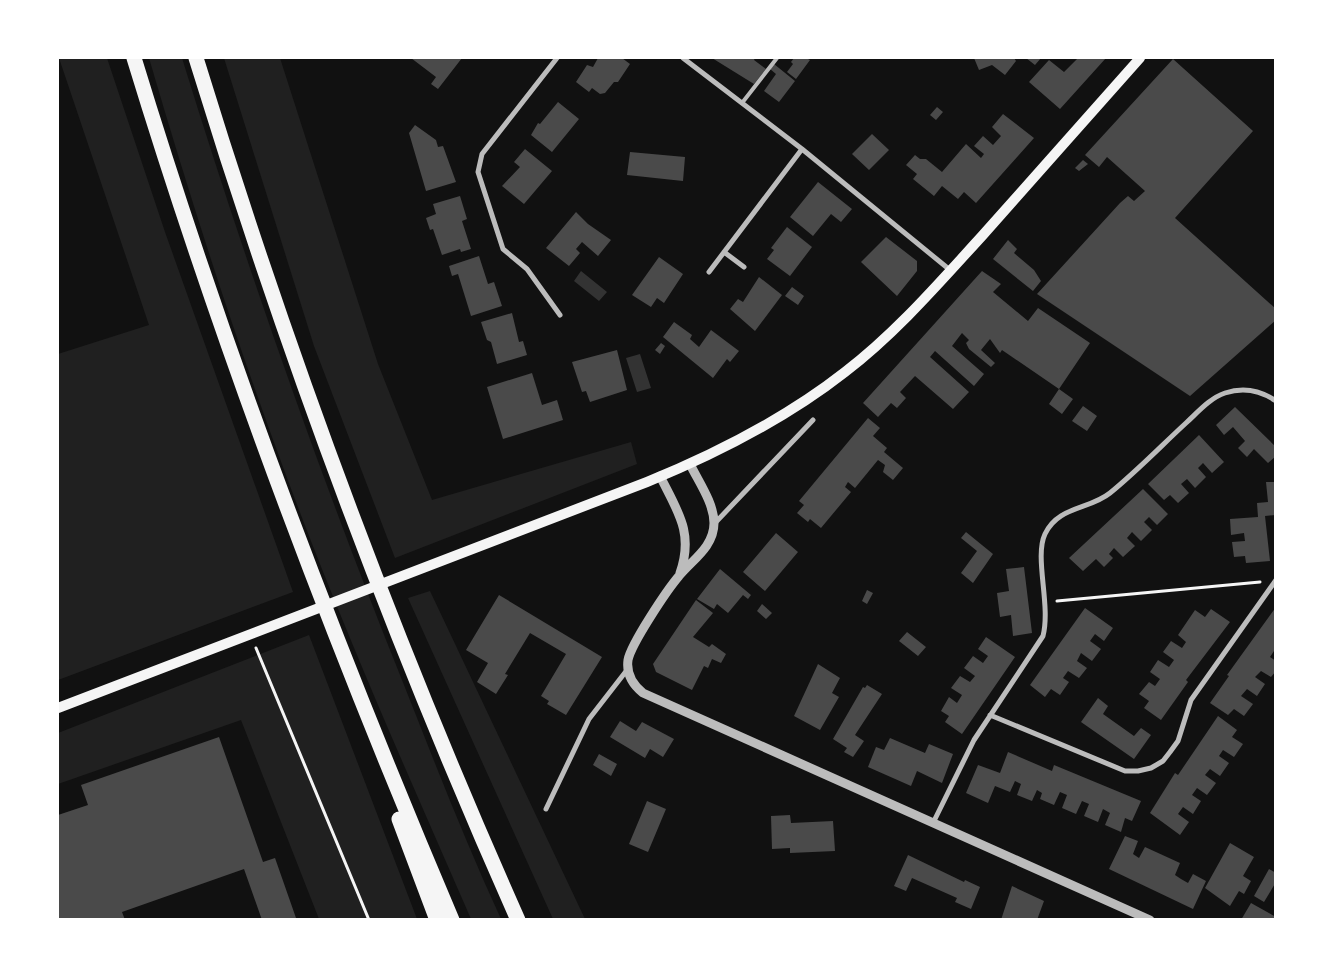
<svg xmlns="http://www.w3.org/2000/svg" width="1333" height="977" font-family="Cabin,sans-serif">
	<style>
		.green { fill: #202020 }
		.water { fill: #333 }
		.building { fill: #4a4a4a }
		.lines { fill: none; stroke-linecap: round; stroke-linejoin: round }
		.path { stroke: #f5f5f5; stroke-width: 3 }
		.service { stroke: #bcbcbc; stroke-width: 4 }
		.minor { stroke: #bcbcbc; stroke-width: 5 }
		.tertiary { stroke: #bcbcbc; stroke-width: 9 }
		.secondary { stroke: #f5f5f5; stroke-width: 10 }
		.motorway { stroke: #f5f5f5; stroke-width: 15 }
	</style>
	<rect width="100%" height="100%" fill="#111"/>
	<path class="green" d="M59 58H107L165 232 293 592 58 680V354L149 325Z
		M149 58H182C247 268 320 476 402 680 434 761 465 841 501 919H471C406 770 339 620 283 467 233 332 189 195 149 58Z
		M224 58H280L378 364 432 500 631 442 637 464 395 558 314 346Z
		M430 591 585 919H553L408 598Z
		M309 635 417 919H319L241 720 58 784V733Z"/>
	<path class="water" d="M581 271 607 292 599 301 574 281Z
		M640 354 651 388 637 392 626 358Z"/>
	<path class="building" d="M411 58H462L438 89 431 84 436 77Z
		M598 58H622L630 64 618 82H614L605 93 600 94 592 88 589 92 576 82 587 65 593 67Z
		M712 58H755L754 60 766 69 754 84Z
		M794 58H806L810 60 796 79 787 72 793 64 791 62Z
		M974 58H1014L1016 61 1005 75 992 65 979 70Z
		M1026 58H1041L1035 65Z
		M1078 58H1106L1060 109 1029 82 1049 60 1064 72Z
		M1173 59 1253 131 1175 218 1276 309V320L1190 396 1037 294 1120 203 1128 196 1134 201 1145 191 1107 157 1099 167 1085 155Z
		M774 64 795 81 779 102 764 91 776 74 770 69Z
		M558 102 579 119 552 152 531 135 538 123 540 124Z
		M937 107 943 112 936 120 930 115Z
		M1003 114 1034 138 976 203 964 192 958 199 942 186 934 196 913 179 917 174 906 165 915 155 920 159H926L942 172 966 144 981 158 984 154 974 146 983 136 993 145 1001 136 992 127Z
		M415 125 436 140 438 147 443 146 456 182 426 191 409 133Z
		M872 134 889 150 869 170 852 154Z
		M525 149 552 171 524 204 502 186 520 167 514 162Z
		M630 152 685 157 683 181 627 175Z
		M1083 160 1088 164 1079 171 1075 168Z
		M818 182 852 209 841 222 831 214 813 236 790 217Z
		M460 196 467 219 462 221 471 249 461 252 460 249 442 255 433 229 430 230 426 218 436 214 433 204Z
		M576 212 588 224 611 240 598 256 582 242 576 249 580 253 569 266 546 248Z
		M787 227 812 247 790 276 767 259 774 250 771 248Z
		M886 237 917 261V271L897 296 861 262Z
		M1008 240 1017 249 1014 253 1034 270 1041 281 1033 291 993 259Z
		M479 256 488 284 494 282 502 306 471 316 458 274 452 276 449 266Z
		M659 257 683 274 664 303 657 298 651 307 632 295Z
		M982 271 1001 284 993 292 1028 321 1038 308 1090 343 1059 389 1002 350 1000 353 990 339 981 350 995 363 991 367 969 349 966 343 969 340 962 333 952 346 984 374 974 386 935 351 930 357 969 392 953 409 915 376 900 392 906 398 897 408 891 403 878 417 863 403Z
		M759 277 782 295 755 331 730 309 738 299 743 302Z
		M792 287 804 296 798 305 785 296Z
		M512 313 519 342 523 341 527 355 497 364 491 342 487 340 481 322Z
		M674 322 692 335 690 339 699 347 711 330 739 351 730 362 727 359 713 378 663 337Z
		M661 343 665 346 660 354 655 350Z
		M617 350 627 390 590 402 586 391 582 392 572 362Z
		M532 373 542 405 557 400 563 420 503 439 487 387Z
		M1059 389 1073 399 1062 414 1049 404Z
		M1083 406 1097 416 1087 431 1072 421Z
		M1235 407 1276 447V456L1268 463 1254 449 1247 457 1238 448 1245 441 1233 427 1224 435 1216 425Z
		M868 418 880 428 873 436 887 448 884 452 903 468 893 480 883 472 885 465 878 460 855 488 848 482 845 487 851 492 821 528 810 519 808 522 797 513 804 505 799 501Z
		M1199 435 1224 462 1212 473 1203 463 1198 468 1206 477 1195 488 1187 479 1181 484 1189 493 1178 503 1170 495 1164 500 1148 484Z
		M1266 482H1276V515L1265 516 1270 561 1246 563 1245 556 1234 557 1232 542 1245 541 1244 533 1231 535 1230 519 1258 517 1257 503 1268 502Z
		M1143 489 1168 514 1157 525 1149 517 1144 522 1152 530 1141 541 1132 532 1127 538 1135 546 1123 557 1114 548 1109 554 1113 558 1104 567 1096 559 1083 571 1069 558Z
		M966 532 993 554 973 583 961 573 977 551 961 538Z
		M776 533 798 552 765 591 743 572Z
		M1024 567 1032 633 1013 636 1011 615 1000 617 997 593 1009 591 1006 569Z
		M720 569 751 595 748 599 743 595 728 613 717 604 714 609 697 599Z
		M867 590 873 593 867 604 862 601Z
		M499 595 602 657 566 715 547 704 549 701 541 696 566 654 530 633 505 674 508 675 496 694 477 682 488 663 466 650Z
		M696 600 713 613 693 637 709 647 712 644 726 654 721 663 712 659 708 668 704 666 692 690 656 672 653 664Z
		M762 604 772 613 766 619 757 611Z
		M1276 607V652L1274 651 1270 657 1276 661V671L1271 677 1261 671 1255 677 1265 684 1257 696 1247 689 1241 696 1253 704 1244 716 1234 709 1228 715 1210 703 1229 676 1227 675Z
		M1085 608 1113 628 1104 641 1095 634 1090 641 1101 649 1092 661 1081 653 1077 661 1087 668 1079 678 1068 671 1063 678 1069 682 1060 695 1051 689 1045 697 1030 685Z
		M1211 609 1230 622 1186 680 1188 682 1161 720 1144 708 1149 701 1139 694 1149 682 1155 686 1160 679 1150 672 1158 660 1169 667 1174 660 1163 652 1171 641 1182 648 1186 642 1178 635 1195 610 1205 617Z
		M907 632 926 647 918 656 899 641Z
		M986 637 1015 657 962 734 945 722 949 716 941 711 949 697 957 703 962 695 951 688 960 676 970 682 975 676 964 668 973 656 983 663 988 656 978 649Z
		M818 664 840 678 832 693 839 697 820 730 794 716Z
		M867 685 882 694 855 735 864 741 853 757 844 752 847 748 833 739 863 687 865 688Z
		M1098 698 1108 706 1103 714 1134 736 1141 728 1151 735 1134 759 1081 722Z
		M1218 716 1237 730 1232 737 1243 744 1234 757 1223 750 1219 756 1229 763 1220 776 1210 769 1205 775 1216 783 1207 795 1197 788 1192 795 1201 801 1193 814 1183 807 1178 814 1189 822 1180 835 1150 813 1175 773 1178 775Z
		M620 721 636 731 642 722 674 739 663 757 650 749 645 758 610 737Z
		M219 737 263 862 275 858 296 918 262 920 244 869 122 912 125 920H58V815L88 805 81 785Z
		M890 738 925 753 929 744 953 754 942 783 917 771 911 786 868 767 876 747 884 750Z
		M1008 752 1052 771 1054 765 1141 801 1132 821 1125 818 1121 832 1105 825 1110 813 1103 809 1098 822 1084 816 1089 804 1082 801 1076 814 1062 808 1067 795 1060 792 1054 805 1040 799 1042 793 1037 790 1032 801 1017 795 1021 784 1015 781 1010 792 995 786 988 803 966 793 978 765 1000 773Z
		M599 754 617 764 611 776 593 765Z
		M647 801 666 809 648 852 629 844Z
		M790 815 791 823 833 821 835 851 790 853V848L772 849 771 816Z
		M1125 836 1138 841 1133 854 1139 858 1145 847 1180 863 1175 875 1181 879 1188 883 1193 874 1206 881 1193 909 1109 869Z
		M1230 843 1254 857 1243 876 1251 881 1244 894 1239 891 1230 906 1205 888Z
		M908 855 964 882 965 880 980 887 971 909 955 902 957 898 912 878 906 891 894 886Z
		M1269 869 1276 873V882L1264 902 1254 896Z
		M1012 886 1044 901 1037 920H1001Z
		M1251 903 1276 917V920H1241Z"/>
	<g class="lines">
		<path class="path" d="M1057 601 1260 582
			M256 648 369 920"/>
		<path class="service" d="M742 103 777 58"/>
		<path class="minor" d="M557 58 482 154 478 172 503 249 527 269 560 315
			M683 58 802 149 950 270
			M724 252 744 267
			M709 272 802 149
			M715 523 813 420
			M990 715 1125 771H1138L1151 768 1163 761 1170 752 1178 741 1191 700 1276 580
			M546 809 589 719 627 670
			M934 821 974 740 1043 636C1051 605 1034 557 1045 534 1058 506 1089 510 1110 493 1137 471 1161 446 1186 423 1198 412 1210 398 1225 393 1243 387 1260 390 1276 401"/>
		<path class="tertiary" d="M690 464C698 481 714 503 714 523 714 547 692 560 679 576 667 590 631 644 628 660 626 675 633 685 643 693L1150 920
			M660 476C678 512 694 533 680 573"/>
		<path class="secondary" d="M58 708 647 482C718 453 785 419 845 372 896 333 939 283 982 236 1035 177 1087 117 1140 58"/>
		<path class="motorway" d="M134 58C224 353 331 635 452 920
			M196 58C286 351 393 639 518 920
			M399 819 437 920"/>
	</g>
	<rect width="1333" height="977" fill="none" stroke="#ffffff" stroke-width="118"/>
</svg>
